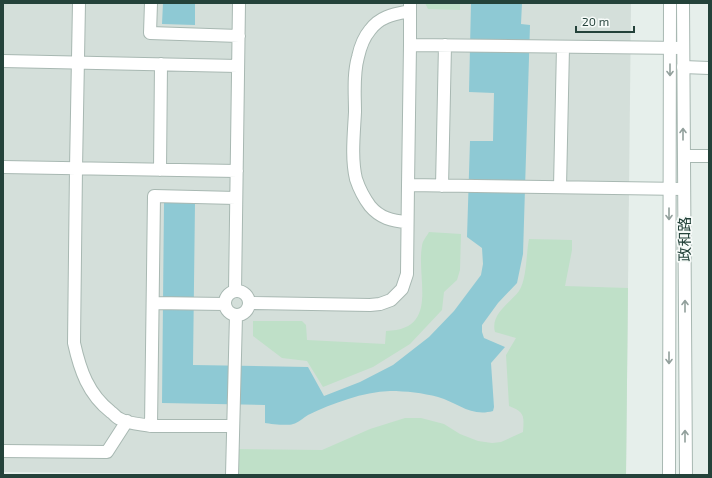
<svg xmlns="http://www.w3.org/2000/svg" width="712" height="478" font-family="'Exo 2','Noto Sans SC',sans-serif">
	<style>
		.built { fill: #d4dfda }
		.green { fill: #bfe0c8 }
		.water { fill: #8ec9d4 }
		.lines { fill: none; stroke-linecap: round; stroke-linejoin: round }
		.service-casing { stroke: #a8b8b2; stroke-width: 14 }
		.tertiary-casing { stroke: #a8b8b2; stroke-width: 14 }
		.service { stroke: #fff; stroke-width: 12 }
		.tertiary { stroke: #fff; stroke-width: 12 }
		.oneway { stroke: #92a09c }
		.labels { text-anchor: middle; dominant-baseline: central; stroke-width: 3.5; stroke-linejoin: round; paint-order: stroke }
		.street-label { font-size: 15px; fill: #24423a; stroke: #f7fbf9 }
	</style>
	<rect width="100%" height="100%" fill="#e6efeb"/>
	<path class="built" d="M3 3H631L626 475H255L3 472Z"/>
	<path class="green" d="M425 3H460V10L428 9Z
		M429 232 461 234 460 270 457 280 444 292 442 310 410 344 373 367 323 387 307 361 282 358 253 336V321H302L306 325 307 340 385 344 386 331C440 330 416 279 422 246 422 241 427 236 429 232Z
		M529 239 572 240V250L565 286 628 288 626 475H232V449L322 450 370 429 405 418H421L444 424 460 434 478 441 492 443 501 442 523 432C524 416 525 412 509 406L506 355 516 338 495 332C490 314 510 303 519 291 527 279 526 254 529 239Z"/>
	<path class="water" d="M163 3H195V25L162 24Z
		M471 3H522L521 24 530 25 523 254 517 283 498 303 482 325V332L484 338 505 347 491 363 494 407 493 411C471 417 458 403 438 397 423 393 406 391 390 391 363 392 333 403 308 415 303 418 298 423 293 424 288 426 271 424 265 423V405L162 403 164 203H195L193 365 308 367 324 396 360 382 393 365 429 337 454 311 481 275 483 264 482 248 467 237 470 141H493L494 93 469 92Z"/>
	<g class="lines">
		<defs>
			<path id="service" d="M79 3 76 168 74 343C80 370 88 394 111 412 114 414 117 418 120 419 129 424 141 424 151 426
				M151 3 150 33 239 36
				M410 45V4
				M683 48 410 45 408 185 684 189
				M3 61 238 66
				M683 67 709 68
				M684 156H709
				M3 167 237 171
				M160 170 161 64
				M442 186 445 45
				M560 187 563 47
				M407 222C392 221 380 218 370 206 364 198 359 188 356 179 351 158 354 133 355 112 355 94 353 75 358 57 360 48 364 37 370 30 380 16 395 14 410 11
				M225 303a12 12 0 1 1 24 0a12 12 0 1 1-24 0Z
				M235 291 239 3
				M153 303 225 304
				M249 303 370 305 380 304 391 300 402 289 407 274 408 185
				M233 426H151L154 196 236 198
				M3 451 107 452 127 421
				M232 475 236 315"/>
			<path id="tertiary" d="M683 3 686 475
				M669 475 670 3"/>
		</defs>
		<use href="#service" class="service-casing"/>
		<use href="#tertiary" class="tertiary-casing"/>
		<use href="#service" class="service"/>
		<use href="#tertiary" class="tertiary"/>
	</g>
	<defs><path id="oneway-shaft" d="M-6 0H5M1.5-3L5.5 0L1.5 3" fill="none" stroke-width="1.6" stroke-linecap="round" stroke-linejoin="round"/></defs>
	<g class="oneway">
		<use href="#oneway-shaft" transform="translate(670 70) rotate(90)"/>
		<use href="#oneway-shaft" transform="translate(683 134) rotate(-90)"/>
		<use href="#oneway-shaft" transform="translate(669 214) rotate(90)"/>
		<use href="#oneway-shaft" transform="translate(685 306) rotate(-90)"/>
		<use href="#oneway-shaft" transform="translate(669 358) rotate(90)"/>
		<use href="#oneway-shaft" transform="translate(685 436) rotate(-90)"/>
	</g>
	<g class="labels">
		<g class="street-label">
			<text transform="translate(684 239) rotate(-90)">政和路</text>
		</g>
	</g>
	<rect width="712" height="478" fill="none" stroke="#24423a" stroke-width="8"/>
	<path d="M576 26v6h58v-6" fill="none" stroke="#24423a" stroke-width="2"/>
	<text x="582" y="26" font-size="12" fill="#24423a" stroke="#f7fbf9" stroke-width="3" paint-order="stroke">20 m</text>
</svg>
